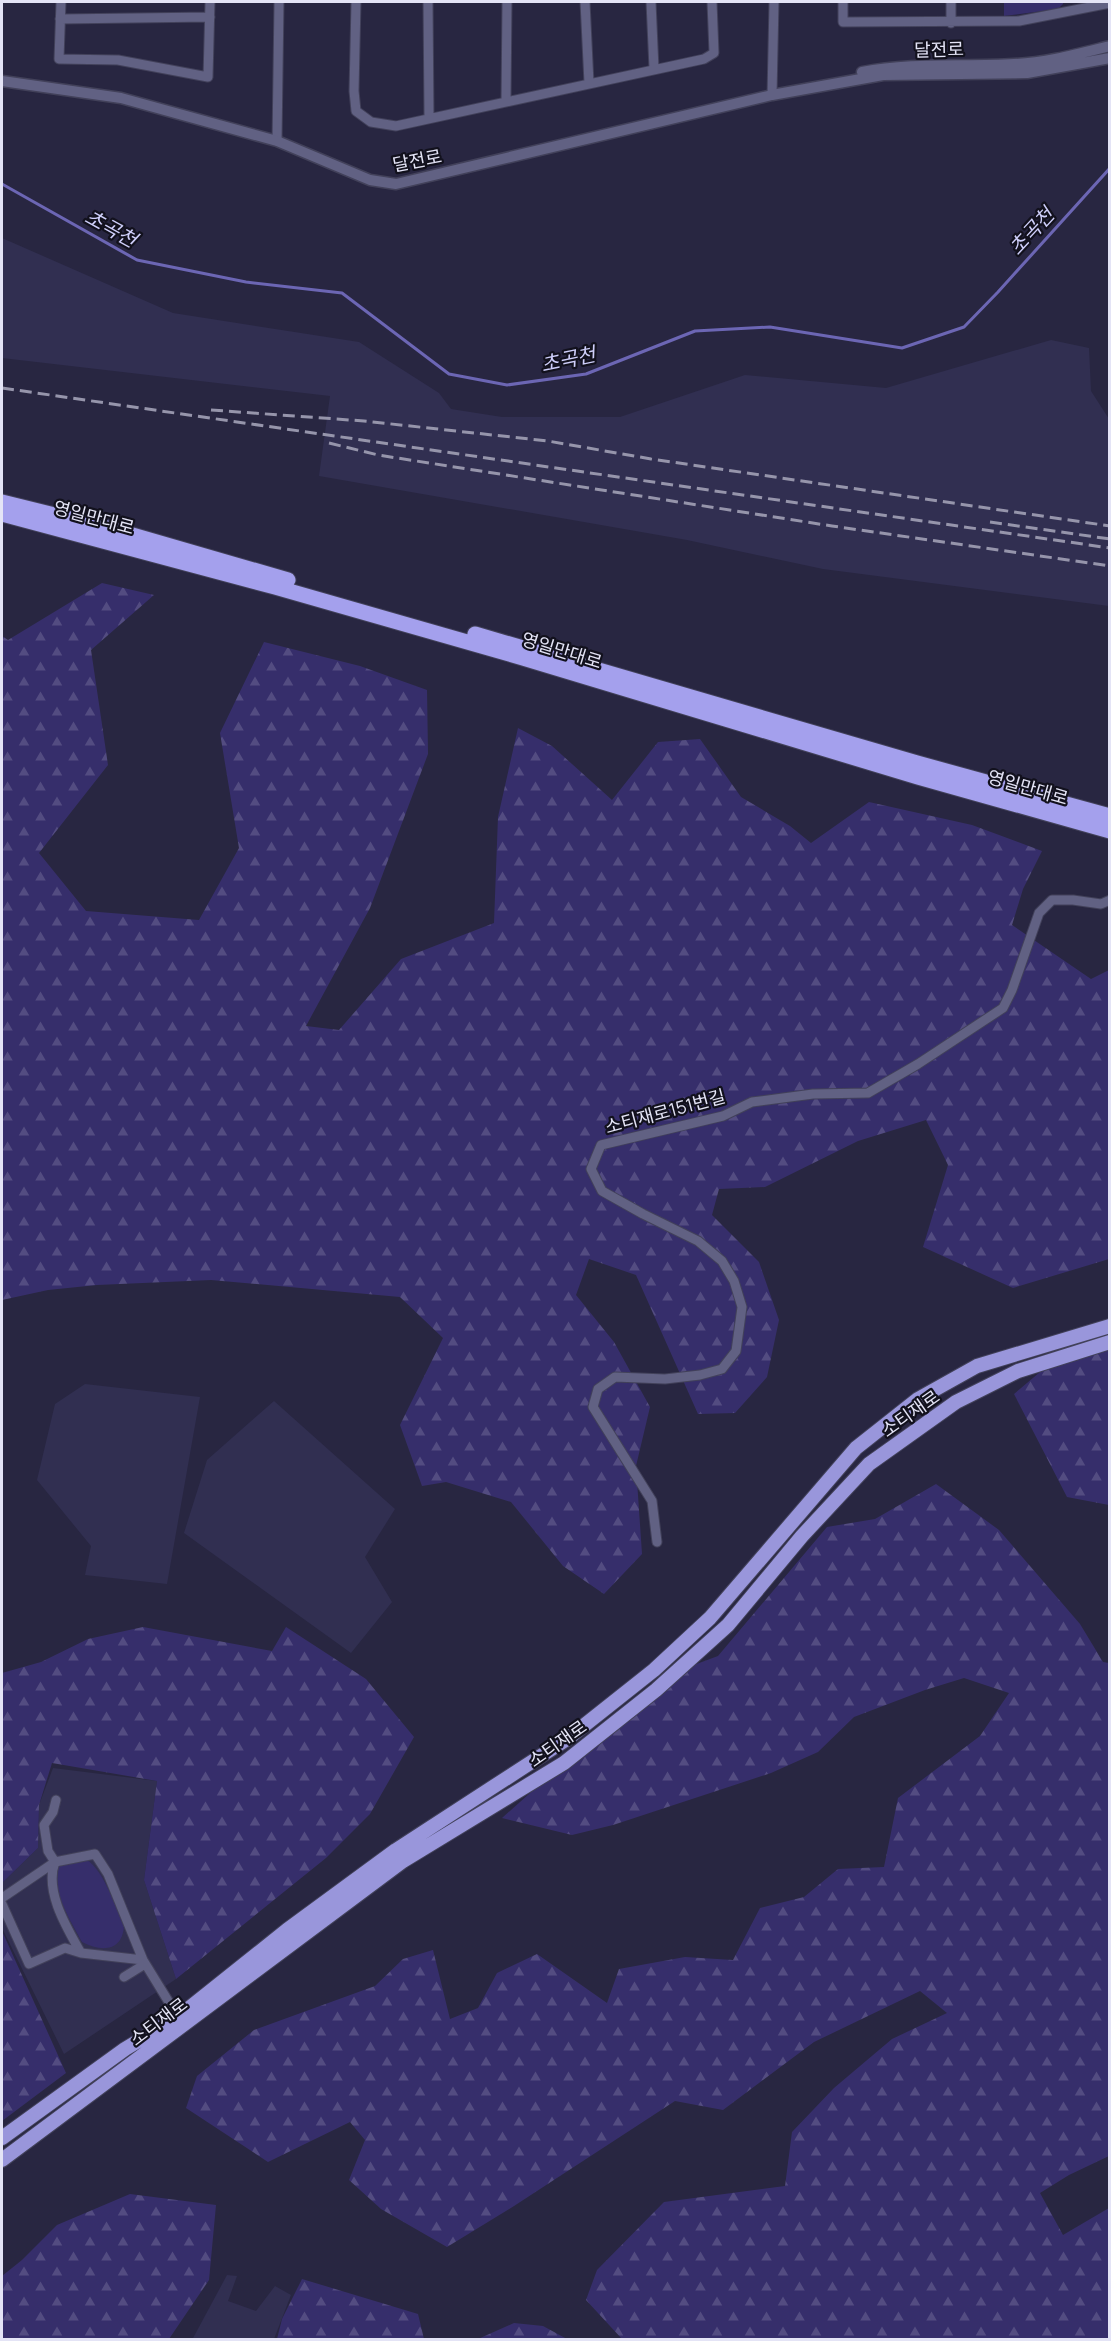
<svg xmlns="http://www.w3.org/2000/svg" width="1111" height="2341" font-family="Manrope,'Noto Sans KR',sans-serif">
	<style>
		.built { fill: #312f51 }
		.green { fill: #362e6b }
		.forest { fill: url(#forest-firs) }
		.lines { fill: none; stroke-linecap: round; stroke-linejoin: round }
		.stream { stroke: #6c66b4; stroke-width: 3 }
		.minor-casing { stroke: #42415a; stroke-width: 11 }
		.tertiary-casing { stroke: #42415a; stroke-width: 13 }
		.primary-casing { stroke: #42415a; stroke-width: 16 }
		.trunk-casing { stroke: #42415a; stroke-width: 17 }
		.minor { stroke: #616183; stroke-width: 9 }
		.tertiary { stroke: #616183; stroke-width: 10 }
		.primary { stroke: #9996db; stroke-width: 14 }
		.trunk { stroke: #a4a0ed; stroke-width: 15 }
		.rail { stroke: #9695ab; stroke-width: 3; stroke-dasharray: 12 6; stroke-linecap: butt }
		.labels { text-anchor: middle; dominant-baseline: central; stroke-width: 4.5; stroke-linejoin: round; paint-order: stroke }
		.street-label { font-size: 18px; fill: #e4e4f6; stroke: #12111d }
		.water-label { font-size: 20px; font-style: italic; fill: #cfcffa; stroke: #12111d }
	</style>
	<defs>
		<pattern id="forest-firs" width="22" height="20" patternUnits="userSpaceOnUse" patternTransform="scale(1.5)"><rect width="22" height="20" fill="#362e6b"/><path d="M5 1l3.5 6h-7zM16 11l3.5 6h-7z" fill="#534c81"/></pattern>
	</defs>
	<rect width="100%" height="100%" fill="#282641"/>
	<path class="built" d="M2 238 173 313 359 342 439 393 451 409 502 417H620L745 375 886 388 1051 340 1089 348 1091 391 1109 419V606L823 569 687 540 319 476 330 396 2 358Z
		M85 1384 200 1397 167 1584 85 1575 91 1546 37 1480 55 1404Z
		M274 1401 395 1509 365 1557 392 1602 351 1653 184 1533 207 1460Z
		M53 1768 157 1781 144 1880 176 1979 64 2054 2 1928V1883L38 1848 39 1805Z
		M227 2275 237 2276 228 2301 256 2311 275 2286 291 2295 274 2339 192 2340Z"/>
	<path class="green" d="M1004 2H1063V4L1058 9 1004 16Z
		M83 1858C102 1865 115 1906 124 1925 123 1952 101 1952 82 1942 73 1924 38 1872 68 1860 72 1858 78 1859 83 1858Z"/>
	<path class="forest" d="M102 583 154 595 91 650 108 765 39 853 86 911 199 920 239 848 220 733 264 642 360 666 427 690 428 754 370 908 306 1026 339 1030 401 959 494 923 498 817 518 728 552 746 612 800 658 742 700 739 741 797 790 826 811 843 869 802 972 825 1042 851 1023 889 1012 925 1091 979 1109 970V1259L1013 1288 923 1247 948 1165 926 1120 858 1141 765 1187 719 1189 712 1215 759 1262 779 1320 767 1377 735 1413 698 1414 636 1275 589 1259 576 1295 614 1342 650 1407 636 1466 642 1554 604 1594 563 1566 511 1502 446 1482 422 1486 400 1425 443 1338 400 1297 211 1280 97 1285 48 1290 2 1300V636L8 640Z
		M1109 1343V1505L1067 1497 1014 1394 1046 1367Z
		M936 1484 999 1530 1080 1624 1103 1662 1109 1663V2156L1069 2175 1040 2193 1063 2235 1109 2208V2339H622L586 2300 597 2270 664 2202 785 2186 792 2132 834 2088 892 2039 947 2013 920 1991 814 2042 723 2110 675 2101 514 2206 447 2247 381 2209 349 2180 365 2140 350 2122 268 2162 186 2108 197 2076 254 2030 375 1986 403 1959 433 1950 450 2019 478 2008 497 1973 537 1954 607 2003 619 1969 685 1957 733 1960 760 1908 804 1897 838 1869 884 1867 898 1798 980 1736 1009 1693 964 1678 925 1690 854 1717 818 1752 771 1773 613 1825 572 1835 502 1818 659 1678 718 1656 827 1527 875 1519Z
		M143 1627 272 1651 286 1627 366 1679 414 1737 370 1814 326 1858 176 1979 144 1880 157 1781 52 1763 39 1805 38 1848 2 1883V1673L41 1662 88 1639Z
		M2 1931 66 2073 2 2121Z
		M130 2194 216 2205 209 2280 169 2339H2V2276L22 2260 57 2225Z
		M302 2279 418 2314 424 2339H277L282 2319Z
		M514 2323 543 2326 567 2339H478Z"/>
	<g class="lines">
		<path class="stream" d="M2 184 137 260 246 282 342 293 449 374 507 385 586 374 695 331 770 327 902 348 964 327 998 292 1110 168"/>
		<defs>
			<path id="minor" d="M61 2 59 59 118 60 208 77 210 2
				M356 2 354 91 356 111 371 122 396 126 704 59 714 53 712 2
				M428 2 429 117
				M585 2 589 83
				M651 2 654 69
				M843 2V22L1019 21 1110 3
				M951 2V23
				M60 19 210 17
				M772 95 774 2
				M506 101 507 2
				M277 141 279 2
				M657 1542 652 1501 593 1407 598 1389 615 1377 665 1379 700 1375 722 1369 736 1351 742 1307 734 1281 722 1261 698 1241 643 1214 602 1191 591 1169 601 1145 723 1116 752 1102 813 1094 868 1093 918 1064 1003 1008 1012 990 1039 913 1052 900H1073L1101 904 1110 900
				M2 1898 55 1862 48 1851 44 1825 53 1812 56 1800
				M2 1904 29 1964 65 1948 81 1953
				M143 1960 81 1953C67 1928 44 1891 55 1862L95 1854 108 1874 143 1960 178 2017
				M124 1977 145 1964"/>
			<path id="tertiary" d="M862 72C912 62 963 67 1014 64 1046 63 1078 54 1110 46
				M2 81 121 98 277 141 370 180 396 184 772 95 883 75 1027 73 1110 58"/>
			<path id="primary" d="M2 2138 125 2049 178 2017 287 1930 396 1850 567 1739 654 1670 710 1618 856 1448 918 1399 977 1366 1110 1326
				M2 2160 403 1861 564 1763 656 1690 728 1625 802 1536 869 1464 956 1402 1018 1371 1110 1342"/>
			<path id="trunk" d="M2 502 115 530 288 580
				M2 514 275 587 523 658 918 777 1110 831
				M475 634 917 763 1110 816"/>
		</defs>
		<use href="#minor" class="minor-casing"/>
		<use href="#tertiary" class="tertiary-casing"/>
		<use href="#primary" class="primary-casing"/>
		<use href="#trunk" class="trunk-casing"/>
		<use href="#minor" class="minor"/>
		<use href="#tertiary" class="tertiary"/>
		<use href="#primary" class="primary"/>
		<use href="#trunk" class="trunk"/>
		<path class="rail" d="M2 388 1110 548
			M211 410 364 421 548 441 651 459 1110 526
			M329 443 378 455 832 526 1110 566
			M990 522 1110 539"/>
	</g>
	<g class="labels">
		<g class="street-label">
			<text transform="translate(939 49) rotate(-1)">달전로</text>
			<text transform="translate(417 160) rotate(-11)">달전로</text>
			<text transform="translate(94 517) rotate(15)">영일만대로</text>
			<text transform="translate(562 650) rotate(17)">영일만대로</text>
			<text transform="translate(1028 787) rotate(16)">영일만대로</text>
			<text transform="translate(665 1111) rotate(-15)">소티재로151번길</text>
			<text transform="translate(910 1413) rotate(-35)">소티재로</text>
			<text transform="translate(557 1743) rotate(-35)">소티재로</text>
			<text transform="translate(158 2021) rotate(-37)">소티재로</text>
		</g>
		<g class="water-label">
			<text transform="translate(111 228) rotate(29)">초곡천</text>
			<text transform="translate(1031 231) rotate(-47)">초곡천</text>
			<text transform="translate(568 359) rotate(-12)">초곡천</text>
		</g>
	</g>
	<rect width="1111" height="2341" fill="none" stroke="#e4e4f6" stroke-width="6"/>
</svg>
